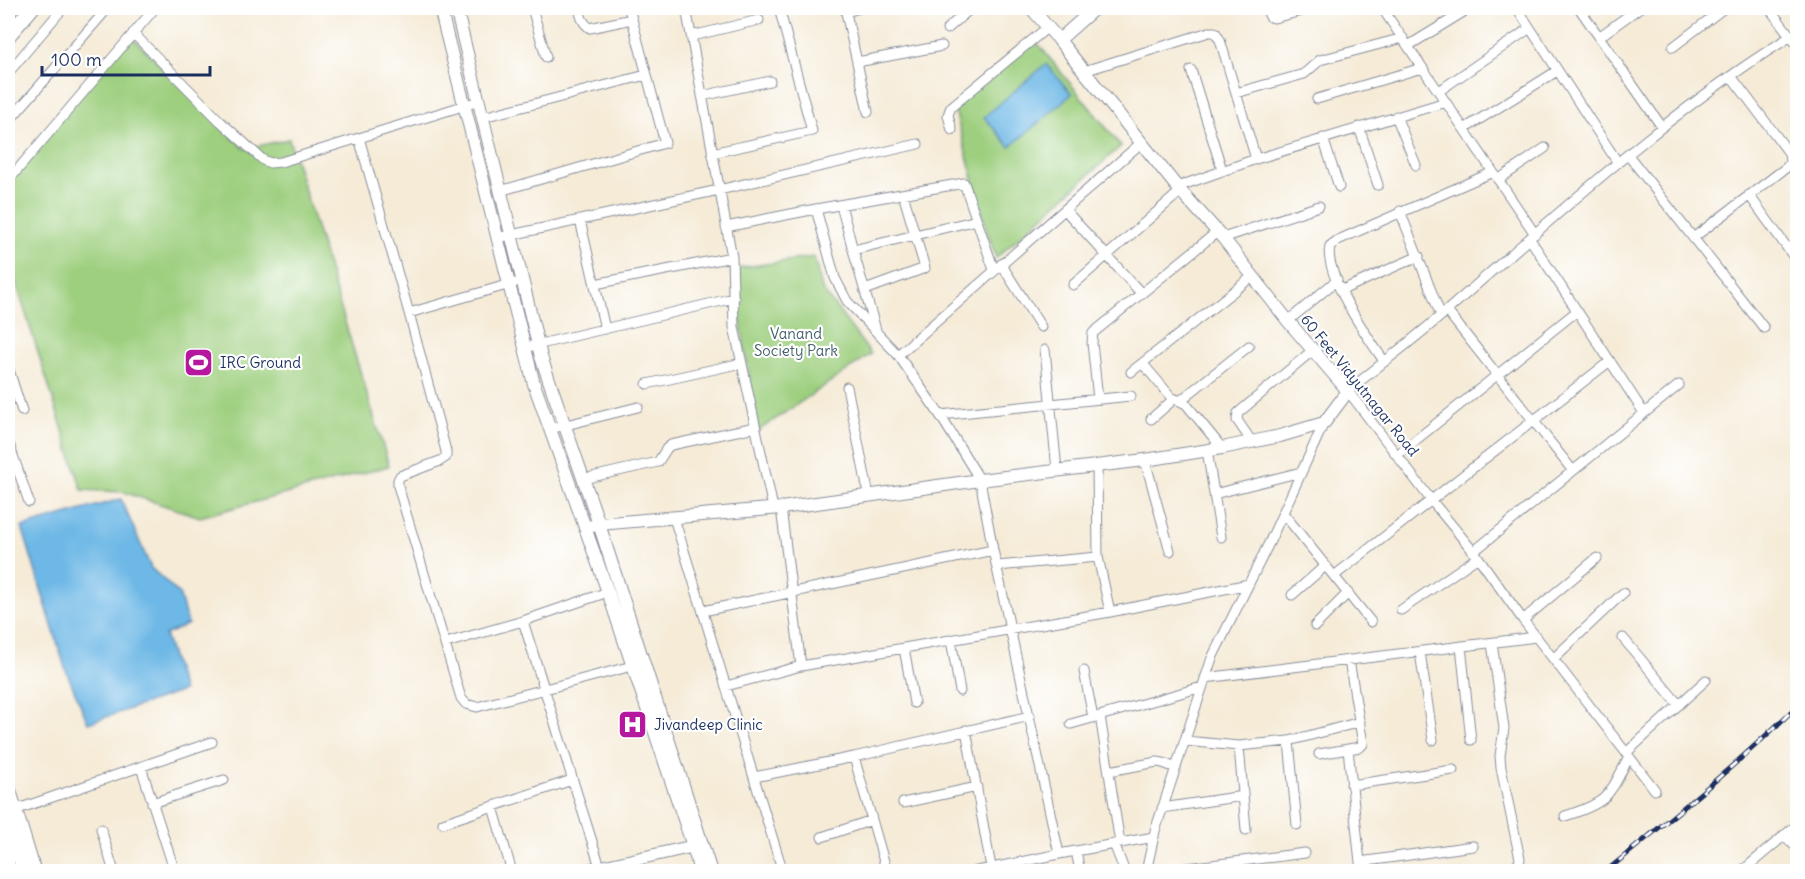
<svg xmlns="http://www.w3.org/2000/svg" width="1805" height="879" font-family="Delius,sans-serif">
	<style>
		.green { fill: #9dcf7e; stroke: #5c7f6e; stroke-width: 1.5 }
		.water { fill: #6db8e6; stroke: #4474a2; stroke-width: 1.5 }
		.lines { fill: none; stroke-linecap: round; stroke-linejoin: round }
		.street-casing { stroke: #888d9a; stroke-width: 11 }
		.secondary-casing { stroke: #888d9a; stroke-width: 14 }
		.primary-casing { stroke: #888d9a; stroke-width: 16 }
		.street { stroke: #fff; stroke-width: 9 }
		.secondary { stroke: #fff; stroke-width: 12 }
		.primary { stroke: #fff; stroke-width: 14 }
		.rail-casing { stroke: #1b2f5e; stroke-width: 5 }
		.rail { stroke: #fff; stroke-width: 3; stroke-dasharray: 9; stroke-linecap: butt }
		.labels { text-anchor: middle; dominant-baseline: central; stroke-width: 4.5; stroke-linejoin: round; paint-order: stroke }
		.park-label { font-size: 15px; fill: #425f68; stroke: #fff }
		.poi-label { font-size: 15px; fill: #1b2f5e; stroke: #fff; text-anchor: start }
		.street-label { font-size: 15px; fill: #1b2f5e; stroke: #fff }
	</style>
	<rect width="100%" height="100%" fill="#fff"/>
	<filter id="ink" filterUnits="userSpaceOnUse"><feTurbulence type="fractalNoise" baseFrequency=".0167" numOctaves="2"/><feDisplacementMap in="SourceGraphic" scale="12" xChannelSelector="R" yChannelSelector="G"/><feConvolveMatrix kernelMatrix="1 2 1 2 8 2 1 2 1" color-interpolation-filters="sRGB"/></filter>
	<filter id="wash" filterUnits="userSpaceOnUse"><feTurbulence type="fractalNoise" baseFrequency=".008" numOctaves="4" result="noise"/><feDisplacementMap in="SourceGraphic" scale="24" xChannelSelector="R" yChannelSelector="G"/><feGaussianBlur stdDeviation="1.35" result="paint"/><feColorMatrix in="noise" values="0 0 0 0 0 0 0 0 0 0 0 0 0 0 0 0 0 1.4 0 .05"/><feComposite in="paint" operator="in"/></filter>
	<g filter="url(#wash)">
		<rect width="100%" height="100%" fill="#f5ebd7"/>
		<path class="green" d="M129 34 245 149 289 139 389 466 200 517 123 492 82 490 8 258V176Z
			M1034 39 1121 146 996 258 987 231 954 107Z
			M814 257 822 289 871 354 758 431 732 269Z"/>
		<path class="water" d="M1046 64 1072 94 1010 147 984 117Z
			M121 499 151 568 179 594 188 624 165 635 183 691 88 723 65 668 22 527Z"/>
	</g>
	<g filter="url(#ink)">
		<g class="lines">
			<defs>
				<path id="street" d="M532 8 546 57
					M579 8C581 16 582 23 590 28L632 19
					M686 8 732 257 734 327 773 508
					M845 8 868 112
					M1266 8 1270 17 1274 18 1314 8
					M1382 8 1535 234
					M1517 8 1618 163
					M1579 8 1662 127
					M1769 8 1798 46
					M846 12 859 8
					M947 29 971 8
					M133 33 220 121 263 160 270 163 281 162 479 101
					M692 36 759 20
					M1599 37 1639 8
					M1408 46 1470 8
					M1673 47 1724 8
					M857 62 942 46
					M1191 70 1222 170
					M1084 71 1209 32H1215L1220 40 1256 159
					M8 73 63 8
					M1439 91 1530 28
					M1236 93 1304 74 1320 60 1403 38
					M702 96 770 81
					M1317 99 1422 68
					M1396 116 1416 165
					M483 117 646 75
					M8 122 108 8
					M1359 127 1378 185
					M1464 129 1557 71
					M952 130 948 115 951 107 1048 27
					M359 138 409 313 446 451V457L440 461 400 476 398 480V486L461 698 466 704 477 707 632 666
					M1323 138 1339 187
					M712 153 812 131 779 8
					M1628 155 1764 328
					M1498 180 1545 148
					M8 181 155 8
					M1177 187 1256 159 1446 102
					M500 191 665 143 629 8
					M1749 195 1796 260
					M841 205 853 250
					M816 209 964 183 994 270
					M1065 210 1141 293
					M1400 211 1441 316
					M580 220 605 329
					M726 227 816 209 835 278 847 301 898 355 940 415 980 480 993 550 1059 854
					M497 238 719 190 918 144
					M1223 238 1319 206
					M1693 238 1787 167 1790 162 1789 153 1731 76
					M1530 239 1644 413
					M1001 264 1041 327
					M595 284 732 257
					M1073 285 1181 191
					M865 290 925 268 903 194
					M1342 290 1419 256
					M1447 311 1573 471
					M409 313 514 283
					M1288 321 1337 280
					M876 330 853 250 977 220
					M532 346 734 298
					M1045 350 1057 470
					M898 355 1141 143
					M1384 361C1368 338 1323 274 1330 246L1338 240 1493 172
					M1143 364 1171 397 1186 404 1222 448
					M8 367 22 411
					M1131 372 1253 276
					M647 384 742 363
					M847 387 869 496
					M1098 399 1092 343 1093 333 1217 232
					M1181 400 1249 346
					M940 415 1131 396
					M1151 419 1174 399
					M550 429 638 407
					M8 441 29 502
					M1252 442 1237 420 1238 413 1313 350
					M1207 450 1221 537
					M1397 455 1577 311
					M1145 460 1170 551
					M1097 465 1098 557 1110 612
					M583 479 658 462 667 448 671 445 755 427
					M1214 494 1301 472
					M781 508 801 666
					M1283 513 1371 622
					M674 518 783 872
					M1473 552 1679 385
					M997 566 1098 557
					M1334 576 1610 361
					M1292 595 1325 566
					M1401 610 1478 557
					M703 611 993 550
					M1523 620 1597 558
					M523 621 600 867
					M1315 626 1348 593
					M1623 638 1679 705
					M951 640 960 691
					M446 643 523 621 608 592
					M1492 643 1504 728 1500 756 1501 768 1520 859 1519 863 1510 872
					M1461 646 1471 740
					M904 648 914 703
					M1420 652 1433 740
					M1553 659 1623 593
					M1084 671 1093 718
					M1205 678 1536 637
					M726 686 801 666 1110 612 1249 584
					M1100 716 1120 843
					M1071 724 1202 687
					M966 730 991 867
					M1185 741 1239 746 1289 741 1360 722
					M1289 741 1297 825
					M1239 746 1246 830
					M1348 749 1361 872
					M1626 753 1706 680
					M1319 754 1360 747 1363 744 1349 660
					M854 757 887 872
					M141 767 175 872
					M1109 771 1157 762 1163 763 1176 768
					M754 777 854 757 1030 716
					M1351 785 1453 770
					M1655 790 1523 620 1478 557 1431 500 1348 391C1382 363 1417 337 1450 308 1561 211 1671 109 1798 32
					M152 803 224 780
					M903 803 977 787
					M493 807 512 872
					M1162 808 1243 796
					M15 810 212 742
					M1565 816C1609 802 1608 797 1629 757
					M443 823 572 780
					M101 829 114 872
					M1784 835 1798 849
					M822 837 872 820
					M1114 844 1125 872
					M1076 851 1080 872
					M1360 862 1473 846
					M973 872 1059 854 1154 837
					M1146 872 1155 831 1212 658 1270 541 1324 423
					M1156 872 1305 853
					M1741 872 1798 824"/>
				<path id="secondary" d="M440 8 534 384 608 592 693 846 700 872
					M456 8 541 357 599 524 711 872
					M1059 40 1095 8
					M585 528 599 524 781 508 980 480 1145 460 1222 448 1280 436 1324 423 1348 391 1288 321 1223 238 1177 187 1059 40 1031 8
					M8 784 35 872
					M8 823 23 872
					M579 872 699 845"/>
				<path id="primary" d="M8 11 10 8
					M8 36 32 8"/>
			</defs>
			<use href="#street" class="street-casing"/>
			<use href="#secondary" class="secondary-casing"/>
			<use href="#primary" class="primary-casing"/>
			<use href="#street" class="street"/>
			<use href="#secondary" class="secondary"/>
			<use href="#primary" class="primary"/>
			<defs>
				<path id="rail" d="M1605 872C1671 818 1737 765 1798 705"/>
			</defs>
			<use href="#rail" class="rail-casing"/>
			<use href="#rail" class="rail"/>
		</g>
	</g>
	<defs>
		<symbol id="stadium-square" viewBox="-11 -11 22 22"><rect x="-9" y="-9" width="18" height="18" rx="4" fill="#b5179e" stroke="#fff"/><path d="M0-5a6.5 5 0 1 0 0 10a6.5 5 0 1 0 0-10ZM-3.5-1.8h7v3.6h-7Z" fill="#fff"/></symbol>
		<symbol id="hospital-square" viewBox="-11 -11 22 22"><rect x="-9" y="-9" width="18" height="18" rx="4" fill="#b5179e" stroke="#fff"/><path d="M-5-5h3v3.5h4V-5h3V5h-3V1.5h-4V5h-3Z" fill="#fff"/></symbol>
	</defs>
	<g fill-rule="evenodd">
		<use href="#stadium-square" x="182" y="346" width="33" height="33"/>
		<use href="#hospital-square" x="616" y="708" width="33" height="33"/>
	</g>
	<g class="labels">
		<g class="park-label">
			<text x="796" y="333">Vanand<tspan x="796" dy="17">Society Park</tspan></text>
		</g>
		<g class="poi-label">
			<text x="220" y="362">IRC Ground</text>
			<text x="654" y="724">Jivandeep Clinic</text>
		</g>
		<g class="street-label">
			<text transform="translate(1360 385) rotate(51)">60 Feet Vidyutnagar Road</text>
		</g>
	</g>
	<rect width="1805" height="879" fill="none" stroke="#fff" stroke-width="30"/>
	<path d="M42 66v9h168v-9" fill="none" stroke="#1b2f5e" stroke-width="3"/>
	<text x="51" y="66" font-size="18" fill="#1b2f5e" stroke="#ffffff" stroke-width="4.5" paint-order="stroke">100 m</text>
</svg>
